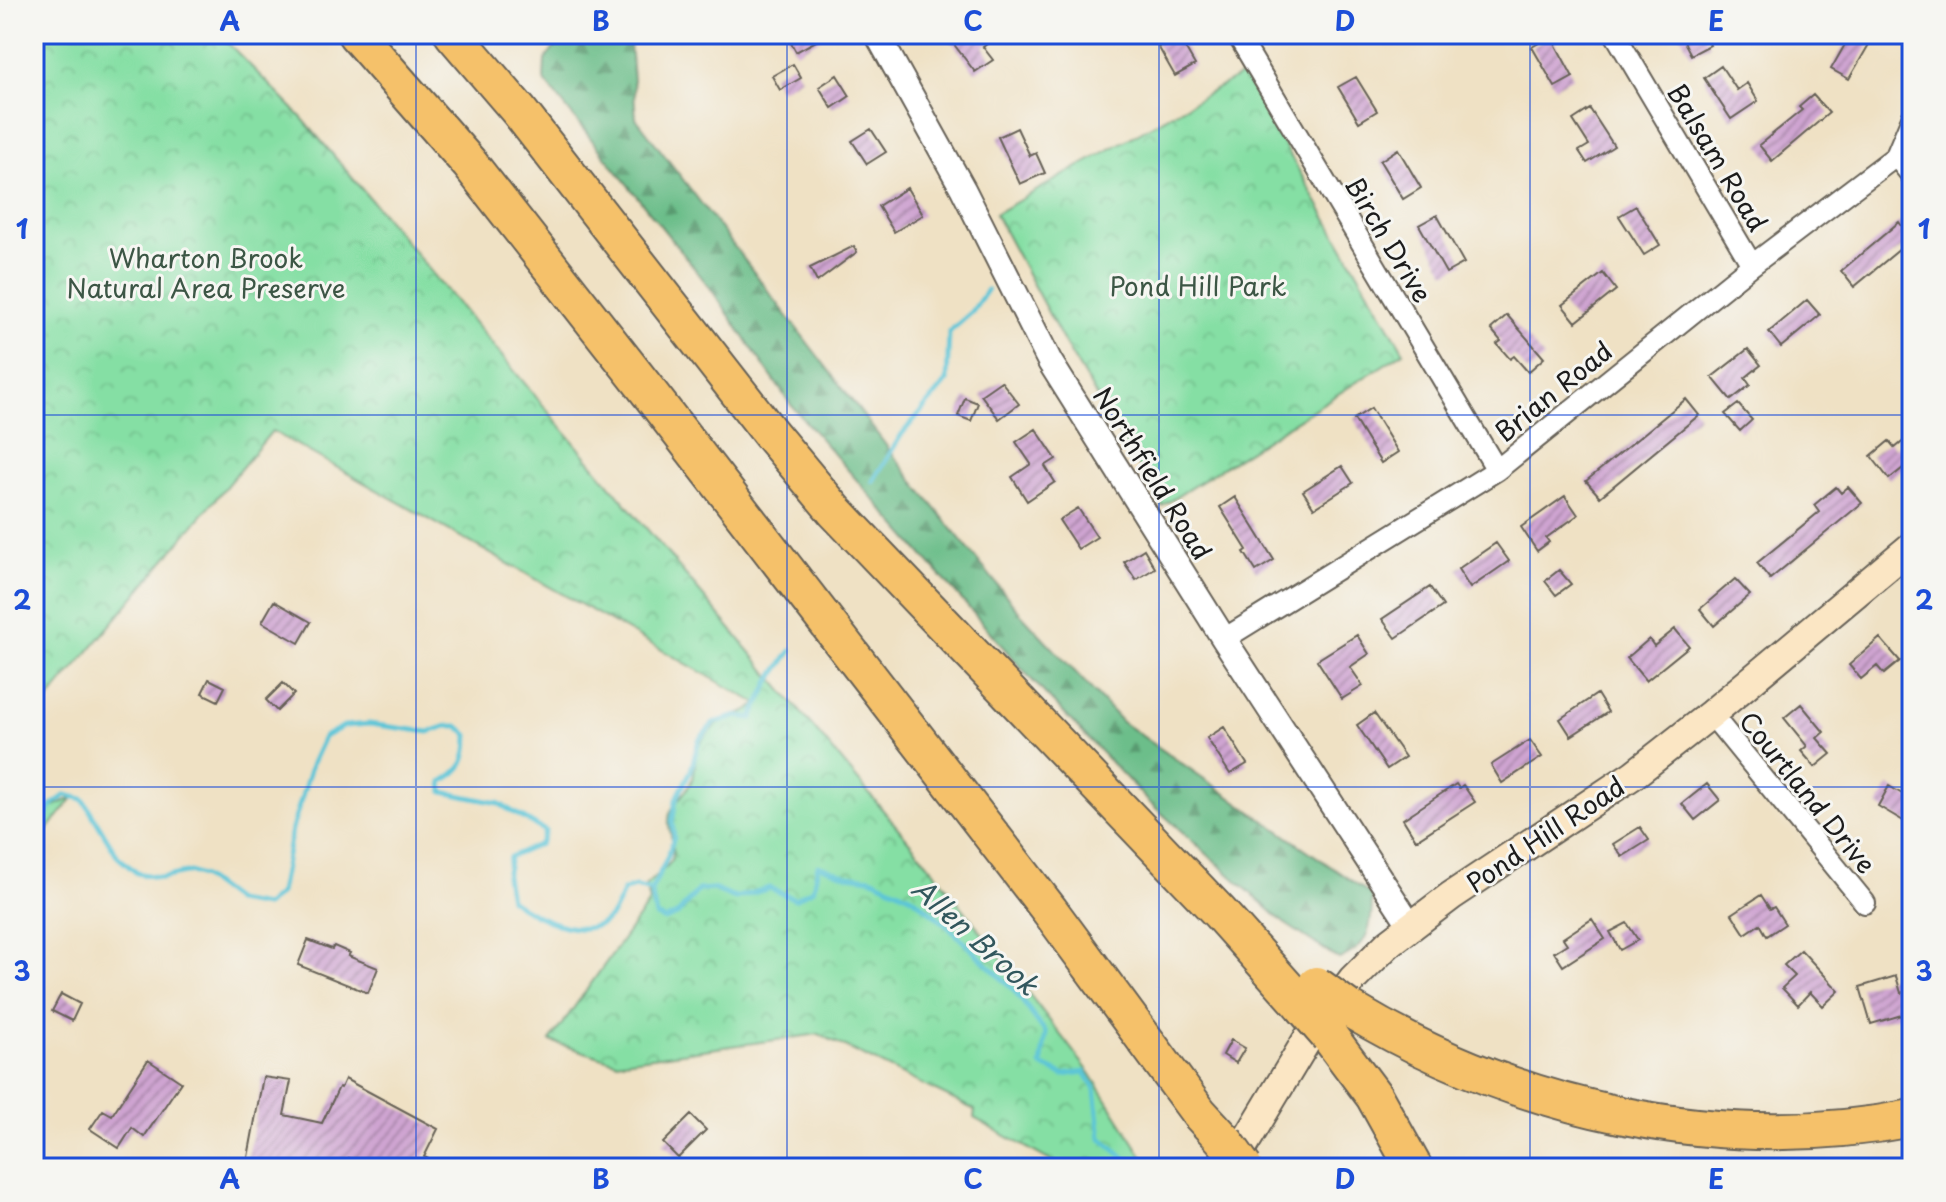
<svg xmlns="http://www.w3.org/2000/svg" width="1946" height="1202" font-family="'Playpen Sans',sans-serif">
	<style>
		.forest { fill: url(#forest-firs); stroke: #446d53; stroke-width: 2 }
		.park { fill: url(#park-crowns); stroke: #507e60; stroke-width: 2 }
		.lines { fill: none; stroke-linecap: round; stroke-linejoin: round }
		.stream { stroke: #5cc5d7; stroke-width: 5 }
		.building { fill: url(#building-hatch) }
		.minor-casing { stroke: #666157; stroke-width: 24 }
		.tertiary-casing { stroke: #666157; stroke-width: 28 }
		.secondary-casing { stroke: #666157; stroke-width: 32 }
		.motorway-casing { stroke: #666157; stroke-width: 40 }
		.minor { stroke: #fff; stroke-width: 20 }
		.tertiary { stroke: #fff; stroke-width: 24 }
		.secondary { stroke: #fbe6c4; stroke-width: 28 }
		.motorway { stroke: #f5c16b; stroke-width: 36 }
		.motorway-bridge-casing { stroke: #666157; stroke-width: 40; stroke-linecap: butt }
		.motorway-bridge { stroke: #f5c16b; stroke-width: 36 }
		.grid { fill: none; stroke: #1d4ed8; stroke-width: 2; stroke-opacity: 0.55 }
		.labels { text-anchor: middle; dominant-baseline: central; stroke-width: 6; stroke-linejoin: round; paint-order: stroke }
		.street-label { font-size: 26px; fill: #1c1c1c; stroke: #f6f6f2 }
		.park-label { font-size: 26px; fill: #3c5645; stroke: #f6f6f2 }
		.water-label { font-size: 28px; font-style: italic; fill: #32575d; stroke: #f6f6f2 }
		.neatline { fill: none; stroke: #1d4ed8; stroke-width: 3 }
		.grid-label { font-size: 26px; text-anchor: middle; font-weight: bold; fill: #1d4ed8 }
	</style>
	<defs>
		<pattern id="forest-firs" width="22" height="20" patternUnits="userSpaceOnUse" patternTransform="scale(2)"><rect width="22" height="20" fill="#6cbe8a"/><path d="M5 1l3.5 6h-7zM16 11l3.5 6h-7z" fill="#589a70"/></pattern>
		<pattern id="park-crowns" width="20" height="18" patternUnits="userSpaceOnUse" patternTransform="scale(2)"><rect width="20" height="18" fill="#85dfa4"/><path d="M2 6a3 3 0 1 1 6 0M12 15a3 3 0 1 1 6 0" fill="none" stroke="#72bf8d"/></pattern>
		<pattern id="building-hatch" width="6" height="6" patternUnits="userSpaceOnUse" patternTransform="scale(2)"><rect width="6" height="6" fill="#cfa4d1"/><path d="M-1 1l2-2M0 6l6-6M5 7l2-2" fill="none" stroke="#a785a9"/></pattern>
	</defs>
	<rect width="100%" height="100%" fill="#f6f6f2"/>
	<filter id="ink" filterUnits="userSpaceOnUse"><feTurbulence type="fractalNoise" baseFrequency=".0125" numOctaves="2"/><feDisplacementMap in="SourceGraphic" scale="16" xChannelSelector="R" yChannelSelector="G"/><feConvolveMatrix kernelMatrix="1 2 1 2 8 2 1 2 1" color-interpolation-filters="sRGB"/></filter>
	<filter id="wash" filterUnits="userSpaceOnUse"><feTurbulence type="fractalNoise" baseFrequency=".006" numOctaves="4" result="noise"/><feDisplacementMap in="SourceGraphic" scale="32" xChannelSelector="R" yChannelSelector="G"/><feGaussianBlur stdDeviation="1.8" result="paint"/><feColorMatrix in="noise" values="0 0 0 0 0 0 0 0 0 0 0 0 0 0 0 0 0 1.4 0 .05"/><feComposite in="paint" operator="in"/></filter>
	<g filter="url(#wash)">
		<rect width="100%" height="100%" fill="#efe1c4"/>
		<path class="forest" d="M565 34H634L630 42 636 118 914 482 1021 614 1122 722 1372 895C1372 927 1370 946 1339 959L1284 923 1148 801 1032 680 791 405 711 289 544 80 545 60Z"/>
		<path class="park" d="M34 34H219L302 118 934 871 1090 1073 1150 1168H1063L974 1118 975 1110 819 1034 616 1062 550 1041 650 901 645 886C652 878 667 869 671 861 676 847 670 837 669 824 667 805 685 797 691 782 700 761 688 753 710 731 723 716 743 715 758 704L272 431 34 717Z
			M1243 74 1404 352 1162 506 1065 344 995 214Z
			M73 798 34 847V821L54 806Z"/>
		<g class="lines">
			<path class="stream" d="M873 481 902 434 947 381 949 332 972 312 987 290
				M34 821 43 820 53 804 66 795 83 799 118 857 137 873 161 878 190 872 203 877 235 901 265 906 280 893 292 829 312 763 324 737 344 726 369 724 429 732 447 726H458L468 735C468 760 464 769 442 782L443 792 498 803 545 831 540 844 510 857 506 876 510 899C533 916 583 943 609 918 616 911 620 899 624 890L636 887 651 891 656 916 665 920 677 915 698 890 713 889 735 898 770 888 795 899 813 889 818 865 847 875 871 878 912 897 942 921 1014 990 1046 1033 1041 1065 1063 1075 1085 1072 1095 1089 1101 1138 1137 1168
				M651 891 667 858 674 837 672 823 676 800 691 770 699 740 714 723 738 716 752 718 770 681 791 651"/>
		</g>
		<g id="blocks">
			<path class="building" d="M786 34H829L796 52Z
				M946 34H1000L983 47 993 60 975 72Z
				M1151 34H1177L1195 65 1175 76Z
				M1680 34H1704L1710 45 1691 55Z
				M1851 34H1875L1849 79 1831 69Z
				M1551 36 1573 77 1555 87 1532 47Z
				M793 64 801 78 780 90 772 76Z
				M1721 66 1737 90 1747 83 1758 101 1731 119 1704 78Z
				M837 75 850 96 832 108 819 87Z
				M1356 77 1377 111 1359 122 1338 87Z
				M1813 95 1829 113 1772 161 1759 145 1802 110 1799 107Z
				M1590 109 1614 146 1587 163 1579 151 1589 145 1573 120Z
				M1017 128 1030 156 1036 153 1045 173 1020 184 998 137Z
				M871 129 886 152 867 164 852 141Z
				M1398 149 1421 188 1403 199 1380 161Z
				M907 188 923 215 894 232 878 206Z
				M1636 206 1660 245 1644 255 1619 216Z
				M1437 215 1464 263 1446 273 1419 225Z
				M1899 222 1912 239 1854 287 1841 271Z
				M854 246 857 252 817 282 810 268Z
				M1603 273 1616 290 1576 322 1562 305Z
				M1807 300 1820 315 1781 347 1769 332Z
				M1507 315 1544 358 1528 372 1514 356 1510 359 1497 344 1501 341 1491 329Z
				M1748 349 1761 365 1745 378 1750 385 1731 400 1712 377Z
				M1001 381 1019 404 999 419 981 395Z
				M965 398 978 403 971 421 958 416Z
				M1686 399 1699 415 1600 497 1586 481Z
				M1738 404 1752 420 1740 431 1725 414Z
				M1371 408 1398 452 1381 463 1354 419Z
				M1036 429 1056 459 1045 466 1055 482 1027 501 1012 477 1031 464 1016 442Z
				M1912 434V461L1889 479 1871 456 1889 441 1895 448Z
				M1342 466 1353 483 1314 508 1303 491Z
				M1836 487 1841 493 1848 487 1862 503 1770 579 1757 563 1819 512 1814 505Z
				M1565 496 1578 515 1546 538 1549 542 1537 551 1521 527Z
				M1235 497 1274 560 1256 571 1244 552 1247 550 1220 507Z
				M1078 508 1097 537 1078 549 1059 520Z
				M1496 543 1509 561 1470 588 1458 569Z
				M1144 549 1155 568 1136 580 1124 562Z
				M1559 570 1571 584 1556 595 1545 581Z
				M1735 579 1750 595 1714 626 1700 609Z
				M1430 587 1443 606 1396 638 1382 619Z
				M274 601 311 622 299 643 262 622Z
				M1675 629 1689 646 1646 681 1627 658 1649 639 1654 646Z
				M1357 635 1369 654 1350 667 1363 686 1342 699 1317 660Z
				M1880 638 1900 661 1884 674 1877 666 1861 679 1849 665Z
				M209 679 225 687 218 701 202 693Z
				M283 683 294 694 277 711 266 700Z
				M1597 694 1608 712 1571 736 1560 719Z
				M1801 704 1824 732 1817 738 1831 754 1815 767 1801 751 1807 746 1784 718Z
				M1374 713 1405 757 1387 769 1357 725Z
				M1224 727 1247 764 1230 774 1207 738Z
				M1530 740 1542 757 1502 783 1491 765Z
				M1456 784 1459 788 1463 785 1475 802 1416 840 1403 819Z
				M1707 784 1720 800 1695 820 1682 804Z
				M1889 786 1912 800V826L1878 806Z
				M1640 827 1649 840 1622 857 1613 844Z
				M1761 895 1770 909 1774 907 1785 924 1767 936 1760 924 1745 934 1732 914Z
				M1592 919 1605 939 1563 966 1554 952 1567 944 1563 938Z
				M1627 923 1638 940 1620 950 1610 932Z
				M308 940 332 949 334 946 350 953 348 956 378 968 368 993 298 965Z
				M1801 950 1839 991 1823 1006 1810 992 1798 1005 1782 988 1795 976 1784 965Z
				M1896 976 1901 993 1912 990V1012L1871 1024 1860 987Z
				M61 994 80 1004 72 1021 52 1011Z
				M1231 1040 1245 1048 1236 1063 1223 1055Z
				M148 1060 181 1082 144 1137 132 1128 119 1148 90 1129 103 1110 112 1115Z
				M263 1077 291 1081 284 1115 322 1123 339 1087 341 1088 345 1079 438 1129 424 1157 450 1168H368L349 1158 343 1168H246Z
				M691 1115 706 1130 678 1158 663 1143Z"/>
		</g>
	</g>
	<g filter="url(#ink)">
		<use href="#blocks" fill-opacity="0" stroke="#666157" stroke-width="2"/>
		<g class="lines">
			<defs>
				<path id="minor" d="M1237 34 1497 470
					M1615 34 1752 265
					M1896 156 1912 176
					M1224 639 1497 470 1752 265 1896 156 1912 118
					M1711 714 1865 903"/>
				<path id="tertiary" d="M877 34 963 189 1050 362 1224 639 1411 926"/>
				<path id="secondary" d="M1230 1168 1307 1040 1353 979 1388 944 1451 896 1633 775 1711 714 1912 546"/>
				<path id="motorway" d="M356 34 469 163 644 386 1050 911 1199 1113 1224 1140
					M453 34 519 111 770 433 835 511 1219 912 1302 1005
					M1348 1008C1515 1109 1719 1156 1912 1118
					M1329 1036 1374 1096 1414 1168"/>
			</defs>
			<use href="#minor" class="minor-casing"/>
			<use href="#tertiary" class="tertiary-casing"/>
			<use href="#secondary" class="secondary-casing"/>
			<use href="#motorway" class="motorway-casing"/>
			<use href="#minor" class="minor"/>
			<use href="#tertiary" class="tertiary"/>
			<use href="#secondary" class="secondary"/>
			<use href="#motorway" class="motorway"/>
			<defs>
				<path id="motorway-bridge" d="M1316 985 1348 1008
					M1302 1005 1329 1036
					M1224 1140 1244 1168"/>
			</defs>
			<use href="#motorway-bridge" class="motorway-bridge-casing"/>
			<use href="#motorway-bridge" class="motorway-bridge"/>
		</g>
	</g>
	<path class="grid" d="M416 34V1168M787 34V1168M1159 34V1168M1530 34V1168M34 415H1912M34 787H1912"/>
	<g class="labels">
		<g class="street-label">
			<text transform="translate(1718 157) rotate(59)">Balsam Road</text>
			<text transform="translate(1389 239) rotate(59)">Birch Drive</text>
			<text transform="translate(1553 391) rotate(-39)">Brian Road</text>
			<text transform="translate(1153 473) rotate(58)">Northfield Road</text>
			<text transform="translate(1808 792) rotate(51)">Courtland Drive</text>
			<text transform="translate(1545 834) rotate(-34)">Pond Hill Road</text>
		</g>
		<g class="park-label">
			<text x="206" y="257">Wharton Brook<tspan x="206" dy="30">Natural Area Preserve</tspan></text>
			<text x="1198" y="285">Pond Hill Park</text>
		</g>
		<g class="water-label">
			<text transform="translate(976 936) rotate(42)">Allen Brook</text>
		</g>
	</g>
	<rect width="1946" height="1202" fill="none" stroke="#f6f6f2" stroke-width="88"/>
	<rect x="44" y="44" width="1858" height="1114" class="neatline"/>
	<g class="grid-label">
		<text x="230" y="31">A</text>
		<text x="601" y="31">B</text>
		<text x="973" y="31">C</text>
		<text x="1345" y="31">D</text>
		<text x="1716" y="31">E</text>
		<text x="22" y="239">1</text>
		<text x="1924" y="239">1</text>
		<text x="22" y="610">2</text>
		<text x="1924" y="610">2</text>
		<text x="22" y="981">3</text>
		<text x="1924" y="981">3</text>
		<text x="230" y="1189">A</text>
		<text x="601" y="1189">B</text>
		<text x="973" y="1189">C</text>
		<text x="1345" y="1189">D</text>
		<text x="1716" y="1189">E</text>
	</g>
</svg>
